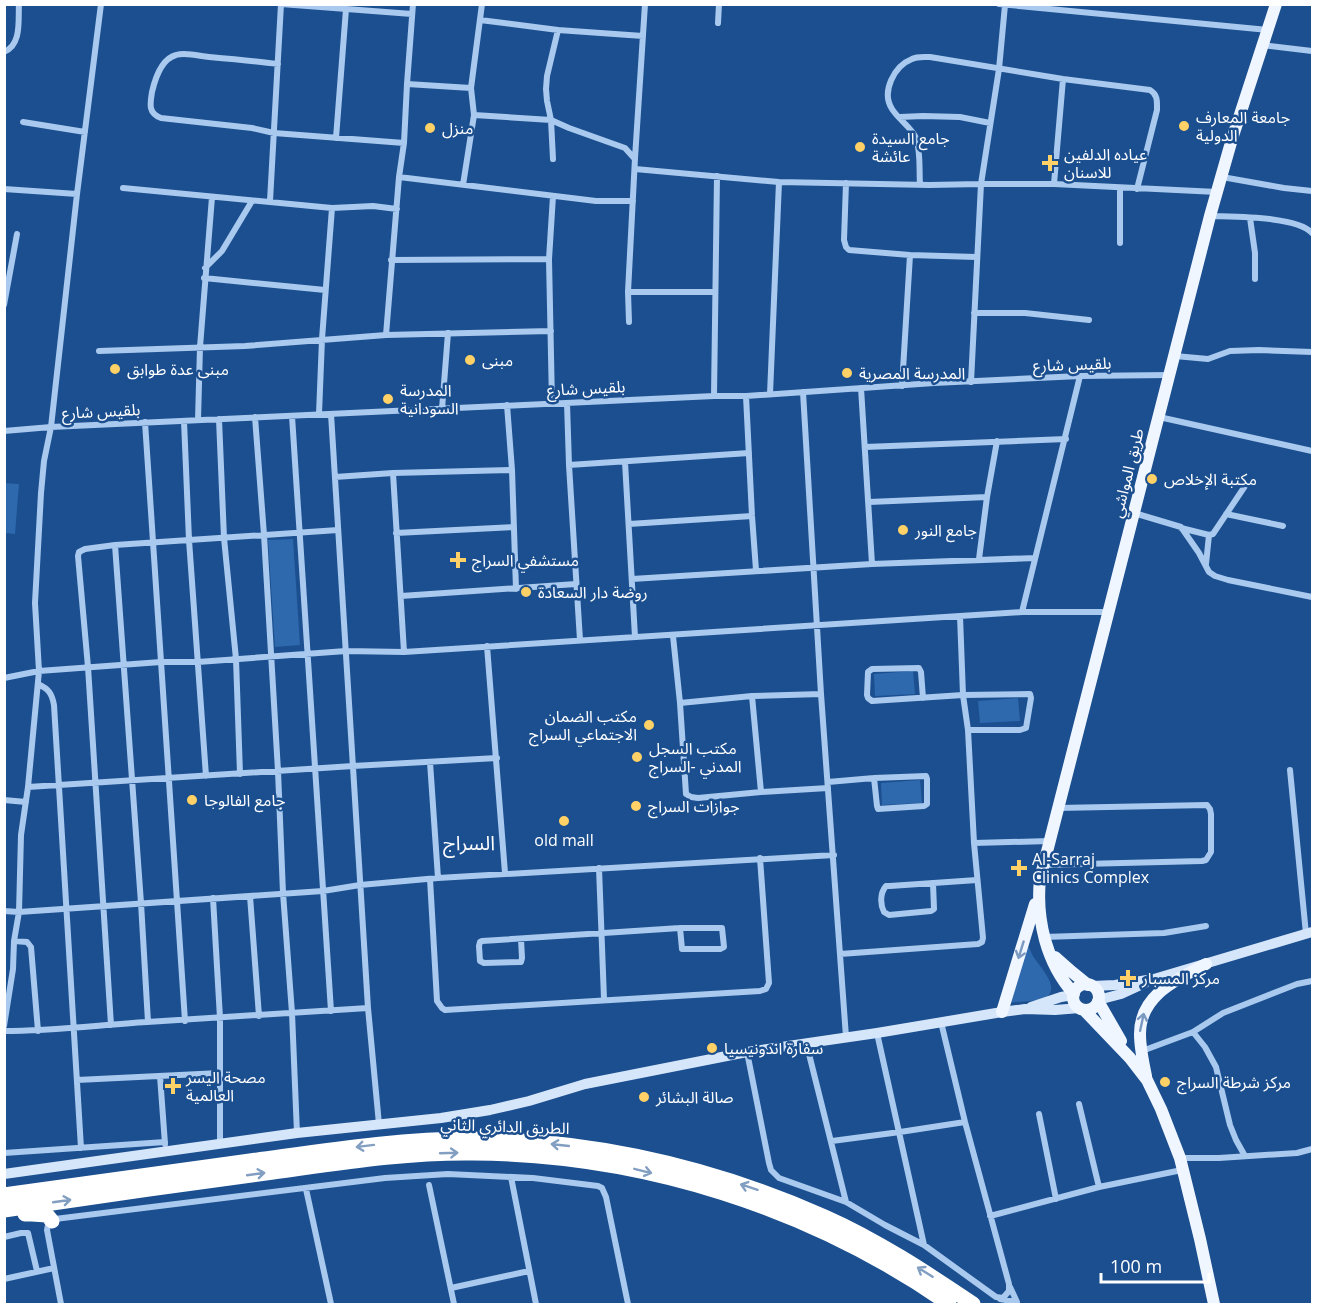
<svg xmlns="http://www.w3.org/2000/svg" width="1317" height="1309" font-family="'Open Sans','Noto Sans Arabic',sans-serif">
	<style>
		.green { fill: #2e69ad }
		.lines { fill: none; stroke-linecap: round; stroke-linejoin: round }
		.street { stroke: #a9c9ee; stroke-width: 6 }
		.secondary { stroke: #d6e6fa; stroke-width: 10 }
		.primary { stroke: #f0f6ff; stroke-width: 12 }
		.highway { stroke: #fff; stroke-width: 15 }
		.oneway { stroke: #7b9ac1 }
		.oneway2 { stroke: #829ec1 }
		.poi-dot { fill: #ffd166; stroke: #1b4f8f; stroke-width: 2 }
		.labels { text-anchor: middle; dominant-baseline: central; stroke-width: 5; stroke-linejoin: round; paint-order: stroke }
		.poi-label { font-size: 16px; fill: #fff; stroke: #1b4f8f; text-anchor: start }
		.street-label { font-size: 16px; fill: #fff; stroke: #1b4f8f }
		.quarter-label { font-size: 20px; fill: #fff; stroke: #1b4f8f }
	</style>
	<rect width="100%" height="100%" fill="#1b4f8f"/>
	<path class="green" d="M4 483 19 484 15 534 5 533Z
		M293 539 300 645 275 647 268 540Z
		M913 671 915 694 875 696 874 674Z
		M1018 698 1020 721 980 723 978 701Z
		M920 780 922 803 882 805 881 783Z
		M1026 939C1028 945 1030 950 1033 956 1039 966 1064 990 1043 999 1038 1001 1013 1002 1006 1003Z"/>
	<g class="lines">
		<path class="street" d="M281 4 412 14
			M999 4 1268 30
			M480 20 558 30 643 36
			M718 23 719 4
			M1262 45 1312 51
			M4 52C22 45 18 20 19 4
			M278 64C255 61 232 59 209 57 199 56 186 52 176 55 161 59 155 79 152 92 150 104 148 113 161 118L252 128 274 133 404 143
			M407 84 471 88
			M474 115 551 120 569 128 625 148 634 158
			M900 117 923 116 960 117 990 123
			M23 122 85 132
			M336 138 346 9
			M553 159 551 120 547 101 546 89 547 76 558 30
			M635 169 779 182 929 185 981 184H1054L1217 192
			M399 177 596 201H633
			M1222 177 1284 188 1312 191
			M846 183 844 240 846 247 849 250 910 255 976 257
			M1054 184 1063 79
			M463 185 474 115 471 88 482 4
			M920 185C919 171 921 152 916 138 911 127 899 120 892 109 881 92 894 66 912 59 918 56 924 57 930 57L1063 79 1150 90C1158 95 1157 101 1157 110L1137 189
			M123 188 332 208 373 206 397 209
			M1120 188V243
			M4 189 77 194
			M270 201 281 4
			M1210 216C1234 217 1297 216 1312 233
			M1250 218 1255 253V279
			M391 260 549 259
			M205 268 222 251 252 201
			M204 278 325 290
			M628 292H715
			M4 305 17 234
			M974 313H1025L1089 320
			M629 322 628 292 635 158 645 4
			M386 335 399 177 404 143 407 84 413 4
			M99 351 245 346 386 335 551 331
			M1175 356 1208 359 1230 351 1259 350 1312 352
			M971 382 981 184 999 69 1005 5
			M902 386 910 255
			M861 388 872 564
			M803 392 821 694 846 1037
			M770 394 779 182
			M714 396 717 176
			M746 396 752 516 756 570
			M552 403 549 259 553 196
			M567 403 569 465 580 640
			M507 405 512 470 516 589
			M442 409 448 333
			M319 414 322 339 332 208
			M331 414 368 1008 379 1124
			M292 416 331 1011
			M255 417 264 535 278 771 283 893 292 1013 297 1133
			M1159 417 1312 451
			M219 419 224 538 236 659 240 774
			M198 420 200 347 212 197
			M184 421 189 540 206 776
			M145 422 185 1021
			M4 431 51 427 714 396H746L934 383 1080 376 1169 375
			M865 447 1066 439
			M625 462 635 637
			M569 465 749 453
			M393 473 404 652
			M335 477 393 473 512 470
			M869 502 987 497
			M1134 513 1181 527 1199 553 1209 572 1215 576 1228 580 1312 597
			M1226 514 1283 526
			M629 524 752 516
			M1181 528 1209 535 1213 534 1245 486
			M396 533 514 527
			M115 545 141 903 148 1022
			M979 559 987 497 997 441
			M1206 564 1209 535
			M632 579 872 564 1035 558
			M401 596 576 584
			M1022 612 1080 376
			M673 636 680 703 686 794 691 797 698 798 761 792 828 788
			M487 646 505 873
			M4 678 39 671 161 662H198L346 651 404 652 1022 612H1108
			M38 684C49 689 52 694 54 705L81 1148
			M752 696 761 792
			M923 698 921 672 919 668 872 669 868 672 867 695 868 698 872 701 963 695 1030 694 1031 698 1026 728 1020 730H968
			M680 703 752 696 821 694
			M430 762 438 878
			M1290 770 1306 934
			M828 782 874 778 926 776 927 779V804L924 806 878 809 877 806 874 778
			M28 787 353 766 497 758
			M4 800 26 802
			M974 843 1049 841
			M1043 865 1202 861 1206 860 1211 852V814L1210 809 1207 805 1058 808
			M599 868 604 999
			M430 879 437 1001 442 1008 445 1010 760 991 766 989 769 983 760 858
			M933 883 934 909 931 911 889 915 884 912C880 904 880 893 886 886H890L977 880
			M250 896 259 1016
			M213 898 220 1018V1144
			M4 911 19 912 323 891 360 885 438 878 834 855
			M1044 937 1164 933 1206 926
			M521 939 522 958 521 962 484 963 480 961 479 946 480 942 482 941 680 928H722L724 947 720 949H682L680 928
			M14 941 27 942 31 947 38 1031
			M840 954 978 944 982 942 983 938 974 843 968 730 963 695 960 616
			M111 1025 88 667 78 556 79 552 85 549 115 545 338 530
			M4 1026 13 969 14 941 19 912 21 835 28 787 39 671 35 603 41 493 44 461 51 427 77 194 101 4
			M4 1031C52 1031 99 1025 147 1022 220 1018 294 1013 368 1008
			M1193 1032 1205 1047 1216 1067 1230 1125 1236 1140 1245 1156
			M877 1033 924 1245
			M806 1042 846 1202
			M1142 1051 1193 1032 1223 1013 1297 984 1312 981
			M747 1052 769 1163 771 1170 779 1178 846 1202 885 1225 924 1245 996 1297 1003 1298 1009 1291V1284L965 1122 941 1022
			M160 1076 165 1144
			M77 1080 220 1073
			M1079 1104 1099 1187
			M1039 1114 1056 1199
			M832 1141 900 1132 965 1122
			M4 1153 165 1142
			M1181 1158H1219L1297 1153 1312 1149
			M511 1177 536 1304
			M429 1185 454 1304
			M306 1189 331 1304
			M990 1216 1099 1187 1182 1170
			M4 1237 21 1233H28L37 1271
			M4 1279 54 1268
			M451 1288 529 1271
			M1000 1299 1017 1302 1010 1287
			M61 1304 47 1230 48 1225 55 1219 385 1178 448 1174 533 1178 598 1186 602 1188 606 1197 628 1304"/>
		<path class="secondary" d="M1092 986 1115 985 1154 979 1312 932
			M1098 1000 1121 994 1145 983
			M1031 1007 1061 997 1073 995
			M4 1174 297 1133 441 1118 490 1110 529 1101 585 1084 747 1052 877 1033 1002 1012 1025 1009 1055 1010 1080 1008"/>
		<path class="primary" d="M1055 957 1072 972 1088 985
			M1073 997a13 13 0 1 1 26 0a13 13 0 1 1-26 0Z
			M1074 994C1046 963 1036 919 1040 879L1210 216 1232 139 1276 4
			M1098 1001 1121 1041
			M1084 1010 1130 1058 1147 1080 1161 1109 1180 1158 1200 1239 1214 1304
			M1002 1012 1035 904
			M1146 1076C1143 1062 1140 1048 1140 1034 1140 995 1176 980 1206 964"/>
		<path class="highway" d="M4 1195C86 1184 168 1173 250 1161 324 1151 397 1139 472 1139 594 1140 714 1168 825 1217 877 1240 927 1273 973 1304
			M4 1210C94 1197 183 1184 273 1172 339 1163 406 1152 473 1153 642 1154 810 1207 949 1304
			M25 1214H32L47 1215 52 1221"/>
	</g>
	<defs><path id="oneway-shaft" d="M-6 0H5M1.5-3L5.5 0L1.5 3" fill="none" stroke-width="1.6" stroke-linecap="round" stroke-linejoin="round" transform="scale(1.5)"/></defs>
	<g class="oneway">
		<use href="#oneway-shaft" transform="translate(1021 950) rotate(107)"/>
		<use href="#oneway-shaft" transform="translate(1142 1022) rotate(-78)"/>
	</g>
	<g class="oneway2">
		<use href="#oneway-shaft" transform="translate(560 1145) rotate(-174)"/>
		<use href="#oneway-shaft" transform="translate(365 1146) rotate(173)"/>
		<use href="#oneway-shaft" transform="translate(449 1153) rotate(-2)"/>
		<use href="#oneway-shaft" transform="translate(643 1171) rotate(14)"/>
		<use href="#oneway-shaft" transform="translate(256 1174) rotate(-8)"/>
		<use href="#oneway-shaft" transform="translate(749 1187) rotate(-162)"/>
		<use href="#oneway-shaft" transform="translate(62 1201) rotate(-8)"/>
		<use href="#oneway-shaft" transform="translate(925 1272) rotate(-148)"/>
	</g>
	<g class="poi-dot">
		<circle cx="1184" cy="126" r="6"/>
		<circle cx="430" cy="128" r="6"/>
		<circle cx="860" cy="147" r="6"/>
		<path d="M1047 154h6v6h6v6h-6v6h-6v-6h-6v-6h6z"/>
		<circle cx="470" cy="360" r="6"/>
		<circle cx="115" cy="369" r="6"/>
		<circle cx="847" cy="373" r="6"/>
		<circle cx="388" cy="399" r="6"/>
		<circle cx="1152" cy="479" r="6"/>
		<circle cx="903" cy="530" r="6"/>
		<path d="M455 551h6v6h6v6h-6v6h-6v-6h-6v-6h6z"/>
		<circle cx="526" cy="592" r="6"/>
		<circle cx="649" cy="725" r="6"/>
		<circle cx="637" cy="757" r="6"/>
		<circle cx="192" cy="800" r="6"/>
		<circle cx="636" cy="806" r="6"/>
		<circle cx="564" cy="821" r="6"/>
		<path d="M1016 859h6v6h6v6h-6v6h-6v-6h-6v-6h6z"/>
		<path d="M1125 969h6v6h6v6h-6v6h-6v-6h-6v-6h6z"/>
		<circle cx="712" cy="1048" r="6"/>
		<circle cx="1165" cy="1082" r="6"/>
		<path d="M170 1077h6v6h6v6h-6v6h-6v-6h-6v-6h6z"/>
		<circle cx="644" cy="1097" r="6"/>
	</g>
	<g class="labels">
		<g class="poi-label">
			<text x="1196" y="117">جامعة المعارف<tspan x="1196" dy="18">الدولية</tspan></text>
			<text x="442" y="128">منزل</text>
			<text x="872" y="138">جامع السيدة<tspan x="872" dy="18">عائشة</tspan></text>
			<text x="1064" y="154">عياده الدلفين<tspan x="1064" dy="18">للاسنان</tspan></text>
			<text x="482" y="360">مبنى</text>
			<text x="127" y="369">مبنى عدة طوابق</text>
			<text x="859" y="373">المدرسة المصرية</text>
			<text x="400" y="390">المدرسة<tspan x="400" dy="18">السودانية</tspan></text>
			<text x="1164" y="479">مكتبة الإخلاص</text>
			<text x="915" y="530">جامع النور</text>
			<text x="472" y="560">مستشفي السراج</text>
			<text x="538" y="592">روضة دار السعادة</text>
			<text x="637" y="716" text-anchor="end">مكتب الضمان<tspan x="637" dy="18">الاجتماعي السراج</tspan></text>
			<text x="649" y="748">مكتب السجل<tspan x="649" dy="18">المدني -السراج</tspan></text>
			<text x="204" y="800">جامع الفالوجا</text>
			<text x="648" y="806">جوازات السراج</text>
			<text x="564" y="840" text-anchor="middle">old mall</text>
			<text x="1032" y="859">Al-Sarraj<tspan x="1032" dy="18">Clinics Complex</tspan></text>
			<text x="1142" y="978">مركز المسبار</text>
			<text x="724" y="1048">سفارة اندونيسيا</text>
			<text x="186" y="1077">مصحة اليسر<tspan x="186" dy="18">العالمية</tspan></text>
			<text x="1177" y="1082">مركز شرطة السراج</text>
			<text x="656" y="1097">صالة البشائر</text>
		</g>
		<g class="street-label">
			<text transform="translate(1072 364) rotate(-2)">بلقيس شارع</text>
			<text transform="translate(586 388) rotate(-3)">بلقيس شارع</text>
			<text transform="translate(101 411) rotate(-3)">بلقيس شارع</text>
			<text transform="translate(1127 473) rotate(-76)">طريق المواشي</text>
			<text transform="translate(505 1126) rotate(2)">الطريق الدائري الثاني</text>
		</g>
		<g class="quarter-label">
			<text x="469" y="842">السراج</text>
		</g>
	</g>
	<rect width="1317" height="1309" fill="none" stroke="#ffffff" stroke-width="12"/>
	<path d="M1101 1273v9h108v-9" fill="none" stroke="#ffffff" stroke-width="3"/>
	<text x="1110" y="1273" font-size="18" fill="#ffffff" stroke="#1b4f8f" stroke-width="4.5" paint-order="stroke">100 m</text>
</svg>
